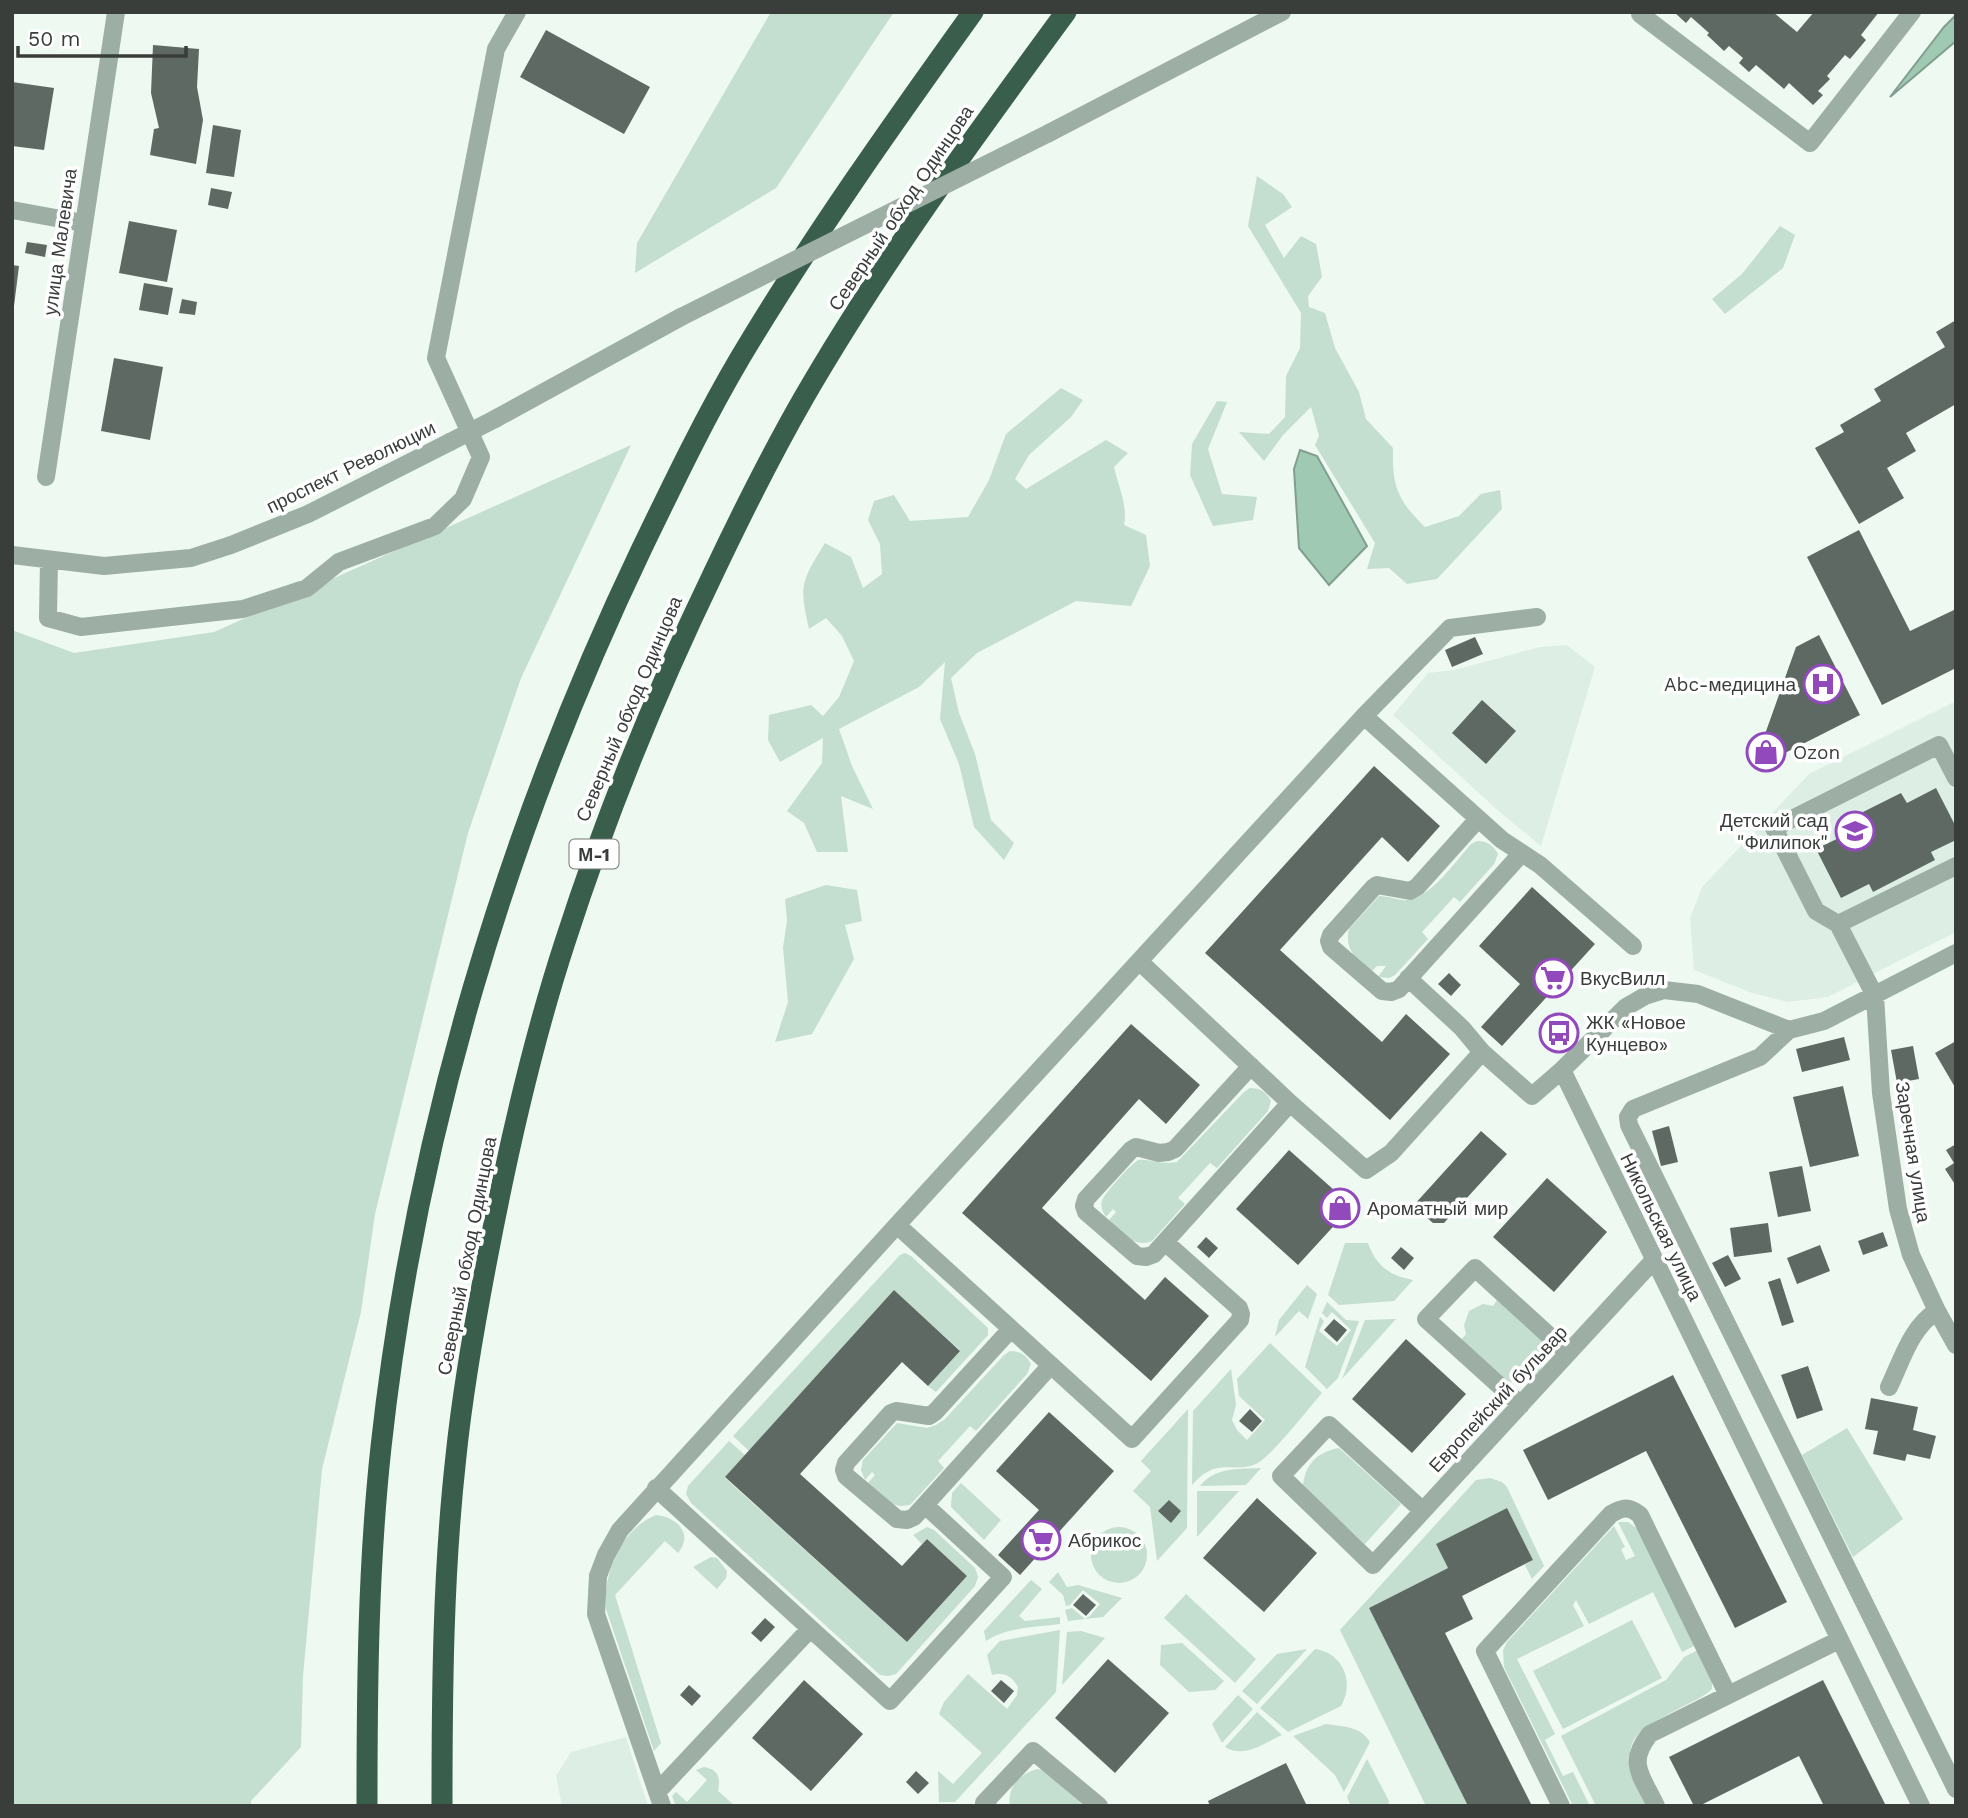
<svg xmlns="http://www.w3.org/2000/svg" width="1968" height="1818" font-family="'Work Sans',sans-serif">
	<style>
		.built { fill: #ddefe5 }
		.green { fill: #c4decf }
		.water { fill: #a0c9b3; stroke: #819f8f; stroke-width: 2 }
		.building { fill: #5f6963 }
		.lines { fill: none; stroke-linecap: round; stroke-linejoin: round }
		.minor { stroke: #9dafa5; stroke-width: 18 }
		.highway { stroke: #395e4b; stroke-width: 21 }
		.minor-bridge { stroke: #9dafa5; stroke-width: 18 }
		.labels { text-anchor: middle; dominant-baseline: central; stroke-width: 7; stroke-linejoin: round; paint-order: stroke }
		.shield { fill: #fff; stroke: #747876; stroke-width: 2 }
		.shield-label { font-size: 18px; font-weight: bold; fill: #393e3b }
		.street-label { font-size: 19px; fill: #393e3b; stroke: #fff }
		.poi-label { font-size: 19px; fill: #393e3b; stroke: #fff; text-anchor: start }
	</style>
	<rect width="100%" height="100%" fill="#eef9f2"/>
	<path class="built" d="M1567 645 1595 667 1541 846 1502 814 1393 715 1428 673 1454 670 1540 647Z
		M1956 701V932L1828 997 1788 1002 1752 993 1694 970 1690 918 1702 887 1809 774Z
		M626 1737 648 1806H562L556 1776 571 1752Z"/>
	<path class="green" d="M771 12H894L776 188 635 273 637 243Z
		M1257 176 1283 194 1292 207 1265 225 1284 258 1301 236 1316 244 1322 277 1308 296 1309 307 1325 313 1335 348 1359 392 1366 419 1393 448C1392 485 1397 500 1425 527L1459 516 1481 494 1500 490 1502 509 1437 579 1407 584 1389 568 1367 569 1375 543 1315 445 1319 436 1311 407 1283 435 1264 461 1239 432 1269 434 1285 417 1286 376 1300 348 1301 313 1248 226Z
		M1780 226 1795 235 1783 268 1725 314 1712 299 1742 274Z
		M1061 388 1083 400 1071 417 1029 455 1015 479 1026 489 1106 440 1128 453 1114 467C1118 486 1128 505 1124 525L1146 535 1150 566 1131 606 1076 601 977 653 951 678 959 713 975 754 991 820 1014 843 1004 860 974 827 959 764 940 719 945 662 919 687 839 729 852 766 873 809 841 796 848 852H817L804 823 787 811 822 763 823 738 780 762 768 740 769 715 811 705 823 716 839 697 854 661 842 636 826 618 809 629C799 585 801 582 825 543L851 557 863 588 882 574 880 544 868 520 874 501 894 495 910 521 968 517 989 480 1006 434Z
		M1217 401 1227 402 1208 449 1222 494 1257 497 1253 520 1213 526 1190 475 1192 444Z
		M631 445 521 678 468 833 375 1214 361 1312 322 1469 303 1676 301 1747 251 1801V1806H12V630L74 653 214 632Z
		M1477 841C1487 841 1493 845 1498 854L1494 864 1460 902 1454 897 1422 932 1428 939 1395 975 1389 978 1378 977 1386 966H1377L1371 972C1357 959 1344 950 1349 929L1379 896C1389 896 1398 901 1408 900 1429 899 1457 860 1471 844Z
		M826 885 857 890 862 921 845 925 854 959 812 1034 775 1042 788 1002 783 948 787 920 785 899Z
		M1250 1088C1261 1088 1266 1092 1271 1101L1268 1111 1217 1168 1210 1163 1178 1198 1185 1204 1152 1241C1134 1249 1121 1231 1109 1220L1116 1212 1113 1209 1106 1217C1103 1212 1100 1207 1102 1201 1103 1195 1133 1161 1139 1160 1146 1158 1162 1165 1177 1162L1244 1092Z
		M1345 1243H1368C1376 1266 1390 1276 1413 1280L1394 1301 1339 1305 1328 1295Z
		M905 1253 911 1256 988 1328V1335L936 1392 928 1386 960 1350 894 1291 749 1451 733 1436 900 1255Z
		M1307 1285 1317 1294 1308 1319 1299 1311 1275 1337 1279 1320Z
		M1497 1300 1543 1342C1553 1364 1531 1390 1508 1381L1461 1340 1466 1334 1464 1325 1469 1311 1483 1304 1493 1306Z
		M1327 1302 1346 1320 1359 1321 1338 1378 1327 1389 1305 1367 1320 1317 1324 1321 1319 1331 1337 1346 1351 1330 1332 1312 1327 1318 1322 1313Z
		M1396 1319 1342 1379 1365 1320Z
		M1270 1343 1322 1393C1310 1407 1271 1456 1258 1463 1233 1475 1218 1455 1192 1485L1193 1411 1231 1369 1236 1405 1232 1420 1237 1430 1247 1440 1265 1420 1239 1396 1237 1379Z
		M1010 1351C1020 1351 1026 1355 1031 1364L1027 1374 976 1431 970 1426 938 1461 944 1468 911 1504C893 1512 881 1494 868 1483L875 1475 872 1472 865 1480 861 1470 863 1460 897 1423 927 1428 936 1425 945 1419 1004 1355Z
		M1188 1409 1187 1528 1157 1561 1150 1507 1133 1491 1151 1471 1141 1461Z
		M1847 1428 1903 1519 1853 1557 1802 1455Z
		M729 1441 745 1455 725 1478 907 1642 967 1576 927 1539 922 1544 913 1535 927 1527 934 1530 975 1568 978 1577 975 1586 896 1674 888 1676 880 1675 691 1503 686 1494 688 1486Z
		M1339 1448 1401 1504 1365 1544 1303 1488C1304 1465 1317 1452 1339 1448Z
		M1261 1468 1246 1485 1200 1486C1215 1467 1239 1469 1261 1468Z
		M1490 1478 1502 1482 1507 1487 1544 1566 1532 1579 1525 1565 1533 1560 1507 1508 1436 1544 1448 1568 1369 1608 1468 1806H1426L1340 1630 1476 1480Z
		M961 1483 1001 1520 984 1540 951 1507 952 1493Z
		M1197 1491H1239L1197 1537Z
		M656 1515C677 1517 694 1534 678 1553L665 1541 615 1595 661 1743 654 1751 606 1609C603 1573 621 1529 656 1515Z
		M1618 1522H1628L1639 1530 1696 1645 1682 1652 1653 1592 1589 1624 1576 1600 1573 1605 1584 1626 1517 1659 1555 1734 1545 1740 1563 1776 1573 1772 1590 1806H1573L1504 1667 1503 1650 1507 1642 1614 1526 1625 1547 1621 1549 1626 1560 1635 1556Z
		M1091 1555a28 28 0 1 1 56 0a28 28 0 1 1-56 0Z
		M711 1557 717 1558 727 1571 726 1578 717 1589 693 1567Z
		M1058 1572 1067 1587 1078 1585 1122 1598 1103 1617 1068 1621 1065 1610 1072 1608 1085 1619 1090 1616 1100 1604 1083 1590 1070 1605 1066 1606 1063 1595 1049 1582Z
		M1031 1580 1042 1589 1019 1616 1025 1621 1060 1617V1624C1035 1627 1007 1627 986 1641L984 1631Z
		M1186 1594 1256 1659 1235 1683 1164 1618Z
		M1632 1620 1662 1678 1563 1729 1533 1671Z
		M1060 1630 1056 1692 955 1802H939L938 1771 953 1784 982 1753 939 1714 944 1702 968 1674 1007 1709 1017 1695 1018 1687C1012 1676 1004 1672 992 1675L987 1655 1000 1641Z
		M1081 1631 1105 1638 1062 1685 1067 1632Z
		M1182 1643 1224 1681 1215 1690 1189 1692 1160 1665 1161 1645Z
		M1307 1649 1257 1704 1242 1691 1277 1654Z
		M1315 1649C1343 1653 1355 1682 1341 1706L1288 1732 1260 1708Z
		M1698 1650 1712 1680V1689C1704 1697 1693 1701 1684 1706 1622 1738 1619 1742 1649 1806H1596L1561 1736 1666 1680 1684 1657Z
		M1238 1695 1253 1709 1222 1743 1212 1724Z
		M1257 1712 1282 1735C1264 1743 1244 1759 1225 1747Z
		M1326 1724C1345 1727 1360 1726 1370 1742L1344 1792 1335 1775 1293 1736Z
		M1367 1759 1389 1801 1388 1806H1351L1347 1797Z
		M704 1767C718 1769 721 1778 718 1791L735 1806H676L672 1796 676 1792 687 1802 707 1780 696 1770Z
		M1037 1769 1044 1770 1084 1806H1010C1007 1787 1019 1774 1037 1769Z"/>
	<path class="water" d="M1956 15V41L1890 97 1944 27Z
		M1300 450 1317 456 1367 546 1329 585 1299 548 1294 469Z"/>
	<path class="building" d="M1674 12H1773L1797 32 1814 12H1879L1861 35 1866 40 1850 59 1845 55 1827 76 1830 79 1818 91 1823 95 1813 105 1789 83 1784 89 1756 65 1749 72 1739 63 1743 58 1729 46 1724 51 1707 35 1709 33 1691 17 1686 23Z
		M546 30 650 87 624 134 520 77Z
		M153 45 199 49 197 87 203 120 196 164 150 155 154 129 159 128 151 93Z
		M12 82 54 88 44 150 12 146Z
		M213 125 241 130 234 177 206 173Z
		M211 188 232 192 228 209 208 205Z
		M129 221 177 230 167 282 119 273Z
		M27 242 47 245 45 257 25 253Z
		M12 265 19 266 14 306H12Z
		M144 283 173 288 168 315 139 310Z
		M182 299 197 302 195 315 179 313Z
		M1956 320V404L1906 433 1916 451 1887 468 1904 498 1859 524 1815 448 1844 432 1840 425 1881 401 1874 389 1945 347 1936 332Z
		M114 358 163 367 150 440 101 431Z
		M1859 530 1910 631 1956 609V668L1882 705 1807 557Z
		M1819 635 1860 715 1765 763 1759 751 1796 647Z
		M1475 637 1483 654 1452 667 1445 650Z
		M1482 700 1516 731 1486 764 1452 733Z
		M1374 766 1440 826 1408 862 1382 837 1280 950 1382 1042 1406 1014 1450 1054 1390 1120 1205 953Z
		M1936 788 1956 827V840L1931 852 1935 860 1873 892 1869 884 1841 898 1816 849 1845 835 1839 824 1901 793 1907 803Z
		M1532 887 1595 944 1502 1046 1481 1027 1520 984 1479 946Z
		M1449 973 1461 985 1451 996 1438 984Z
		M1131 1024 1200 1085 1166 1124 1139 1099 1042 1208 1145 1300 1165 1277 1209 1316 1151 1381 962 1213Z
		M1844 1037 1850 1060 1802 1072 1796 1049Z
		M1956 1041V1089L1935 1053Z
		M1913 1046 1919 1079 1897 1083 1891 1050Z
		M1843 1086 1859 1156 1810 1167 1793 1097Z
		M1669 1126 1678 1162 1661 1166 1652 1131Z
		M1481 1131 1507 1154 1444 1223H1433L1413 1206Z
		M1956 1144V1186L1945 1169 1954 1163 1946 1150Z
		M1289 1150 1352 1206 1298 1265 1236 1209Z
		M1802 1166 1811 1211 1778 1217 1769 1172Z
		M1547 1178 1607 1232 1554 1292 1493 1237Z
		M1768 1223 1772 1252 1734 1257 1730 1228Z
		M1883 1232 1888 1246 1863 1255 1858 1241Z
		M1206 1237 1218 1248 1209 1258 1197 1247Z
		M1820 1245 1830 1271 1797 1284 1787 1258Z
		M1401 1247 1414 1258 1404 1270 1391 1258Z
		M1728 1255 1741 1279 1725 1287 1712 1263Z
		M1780 1278 1794 1322 1782 1326 1768 1282Z
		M894 1290 960 1351 928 1386 902 1362 800 1474 902 1566 927 1539 967 1576 907 1642 725 1477Z
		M1334 1319 1347 1330 1337 1342 1324 1330Z
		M1406 1339 1466 1394 1412 1453 1352 1399Z
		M1808 1366 1823 1410 1797 1419 1781 1375Z
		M1673 1375 1787 1602 1735 1628 1646 1451 1548 1500 1523 1450Z
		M1871 1398 1918 1407 1913 1430 1936 1436 1930 1459 1907 1454 1905 1461 1873 1454 1878 1431 1865 1429Z
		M1250 1409 1262 1421 1252 1432 1239 1421Z
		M1049 1412 1114 1471 1020 1575 998 1555 1039 1510 996 1471Z
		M1257 1498 1317 1553 1264 1612 1203 1558Z
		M1169 1500 1181 1511 1171 1523 1158 1511Z
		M1507 1508 1533 1560 1462 1596 1473 1619 1445 1633 1532 1806H1468L1369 1608 1448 1568 1436 1544Z
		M1083 1594 1096 1605 1086 1616 1073 1605Z
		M765 1618 775 1627 761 1642 751 1633Z
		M1108 1659 1169 1713 1115 1773 1055 1718Z
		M804 1680 863 1734 811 1791 752 1738Z
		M1001 1680 1014 1691 1004 1703 991 1691Z
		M1823 1680 1886 1806H1824L1799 1756 1699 1806H1694L1669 1757Z
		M689 1685 701 1696 692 1706 680 1695Z
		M1286 1763 1307 1806H1210L1208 1801Z
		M916 1771 929 1783 918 1794 906 1782Z"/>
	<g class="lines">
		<path class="minor" d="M1642 12 1640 14 1810 143 1912 12
			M1049 133 1282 12
			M12 210 83 223
			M495 419 681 317
			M46 477 116 12
			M12 555 104 566 191 558 231 545 308 514 450 442
			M49 560 48 618 81 627 243 609 307 588 339 562 435 526 463 499 481 457 436 358 496 49 517 12
			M1364 716 1502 840 1540 865 1633 946
			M1478 819 1417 887 1410 891 1377 885 1373 888 1331 935 1329 941 1331 947 1382 991 1391 992 1399 989 1521 854
			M1956 866 1838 924 1875 996 1881 1093 1898 1209 1911 1255 1937 1311 1956 1345
			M1838 924 1816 911 1774 828 1939 745 1956 778
			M1140 962 1290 1103 1366 1170 1391 1153 1482 1052
			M1408 978 1462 1028 1482 1052 1532 1096 1562 1070
			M1789 1030 1760 1057 1633 1109 1628 1117 1629 1125 1956 1789
			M1251 1066 1175 1149 1168 1152 1159 1153 1136 1147 1131 1150 1086 1199 1084 1206 1086 1212 1137 1256 1146 1257 1154 1254 1290 1103
			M897 1225 1132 1439 1240 1320 1241 1314 1239 1308 1165 1242
			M1011 1329 935 1412 929 1416 896 1411 891 1413 846 1463 844 1470 846 1476 897 1519 907 1520 914 1517 1051 1365
			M1889 1387C1902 1360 1911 1327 1937 1311
			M1521 1405 1426 1319 1475 1268 1568 1353
			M656 1488 890 1701 1003 1577 925 1505
			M1423 1511 1329 1425 1281 1476 1373 1565 1653 1261
			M657 1792 810 1629
			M662 1806 596 1614 598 1576 606 1555 620 1530 897 1225 1364 716 1450 628 1537 617
			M988 1806 984 1803 1033 1751 1099 1806
			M1561 1806 1485 1651 1611 1514C1623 1507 1629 1506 1640 1515L1728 1695
			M1656 1806C1642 1776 1626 1763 1650 1734L1839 1640
			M1921 1806 1562 1070 1626 1007 1645 996 1664 990 1698 994 1789 1030 1824 1021 1956 953"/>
		<path class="highway" d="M367 1806C367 1686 368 1567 381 1447 415 1135 507 830 642 548 673 484 704 419 740 358 811 239 892 125 973 12
			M442 1806C442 1689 443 1572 456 1456 463 1388 475 1321 488 1254 508 1149 532 1043 565 942 606 815 656 692 714 572 742 513 771 455 803 399 881 264 974 137 1066 12"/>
		<path class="minor-bridge" d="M681 317 1049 133
			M450 442 495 419"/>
	</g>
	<defs>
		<symbol id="hospital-ring" viewBox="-11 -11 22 22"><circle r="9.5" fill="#fff" stroke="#9149bc" stroke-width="1.5"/><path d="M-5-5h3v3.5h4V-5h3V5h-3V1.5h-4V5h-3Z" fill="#9149bc"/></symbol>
		<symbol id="shop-ring" viewBox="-11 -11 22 22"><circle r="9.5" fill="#fff" stroke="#9149bc" stroke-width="1.5"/><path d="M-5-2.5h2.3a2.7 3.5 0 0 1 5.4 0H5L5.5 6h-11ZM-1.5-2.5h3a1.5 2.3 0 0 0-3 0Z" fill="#9149bc"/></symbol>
		<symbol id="school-ring" viewBox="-11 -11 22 22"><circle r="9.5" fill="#fff" stroke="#9149bc" stroke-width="1.5"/><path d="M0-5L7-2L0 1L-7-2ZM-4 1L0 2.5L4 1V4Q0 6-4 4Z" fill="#9149bc"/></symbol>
		<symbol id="supermarket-ring" viewBox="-11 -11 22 22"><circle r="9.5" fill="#fff" stroke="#9149bc" stroke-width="1.5"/><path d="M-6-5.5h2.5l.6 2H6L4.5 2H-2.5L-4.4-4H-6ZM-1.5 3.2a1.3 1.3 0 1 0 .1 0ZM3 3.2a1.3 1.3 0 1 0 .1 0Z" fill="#9149bc"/></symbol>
		<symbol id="bus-ring" viewBox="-11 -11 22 22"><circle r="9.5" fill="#fff" stroke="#9149bc" stroke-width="1.5"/><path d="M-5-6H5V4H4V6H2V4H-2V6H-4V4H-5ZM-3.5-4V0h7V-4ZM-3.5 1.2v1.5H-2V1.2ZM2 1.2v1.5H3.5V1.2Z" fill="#9149bc"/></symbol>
	</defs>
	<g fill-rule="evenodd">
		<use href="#hospital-ring" x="1801" y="662" width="44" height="44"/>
		<use href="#shop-ring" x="1744" y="730" width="44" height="44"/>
		<use href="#school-ring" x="1833" y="809" width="44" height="44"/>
		<use href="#supermarket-ring" x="1531" y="956" width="44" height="44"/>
		<use href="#bus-ring" x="1537" y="1011" width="44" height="44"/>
		<use href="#shop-ring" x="1318" y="1186" width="44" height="44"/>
		<use href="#supermarket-ring" x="1019" y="1518" width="44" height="44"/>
	</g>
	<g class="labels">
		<rect class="shield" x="569.5" y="839.5" width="49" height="29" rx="5"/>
		<g class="shield-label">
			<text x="594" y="854">М-1</text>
		</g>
		<g class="street-label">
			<text transform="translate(901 208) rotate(-56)">Северный обход Одинцова</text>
			<text transform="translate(60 242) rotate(-82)">улица Малевича</text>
			<text transform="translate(351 467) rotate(-26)">проспект Революции</text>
			<text transform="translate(629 709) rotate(-67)">Северный обход Одинцова</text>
			<text transform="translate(1913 1152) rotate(81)">Заречная улица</text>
			<text transform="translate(1661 1227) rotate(64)">Никольская улица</text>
			<text transform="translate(467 1256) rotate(-79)">Северный обход Одинцова</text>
			<text transform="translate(1498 1399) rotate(-47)">Европейский бульвар</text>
		</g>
		<g class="poi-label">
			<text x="1796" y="684" text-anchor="end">Abc-медицина</text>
			<text x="1793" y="752">Ozon</text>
			<text x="1828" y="820" text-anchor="end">Детский сад<tspan x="1828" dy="22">"Филипок"</tspan></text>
			<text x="1580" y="978">ВкусВилл</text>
			<text x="1586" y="1022">ЖК «Новое<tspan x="1586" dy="22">Кунцево»</tspan></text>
			<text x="1367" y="1208">Ароматный мир</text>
			<text x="1068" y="1540">Абрикос</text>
		</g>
	</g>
	<rect width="1968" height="1818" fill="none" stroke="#393e3b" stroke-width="28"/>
	<path d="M18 46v10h168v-10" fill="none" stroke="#393e3b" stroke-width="3.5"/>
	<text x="28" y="46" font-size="21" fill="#393e3b" stroke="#ffffff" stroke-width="5" paint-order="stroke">50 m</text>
</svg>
